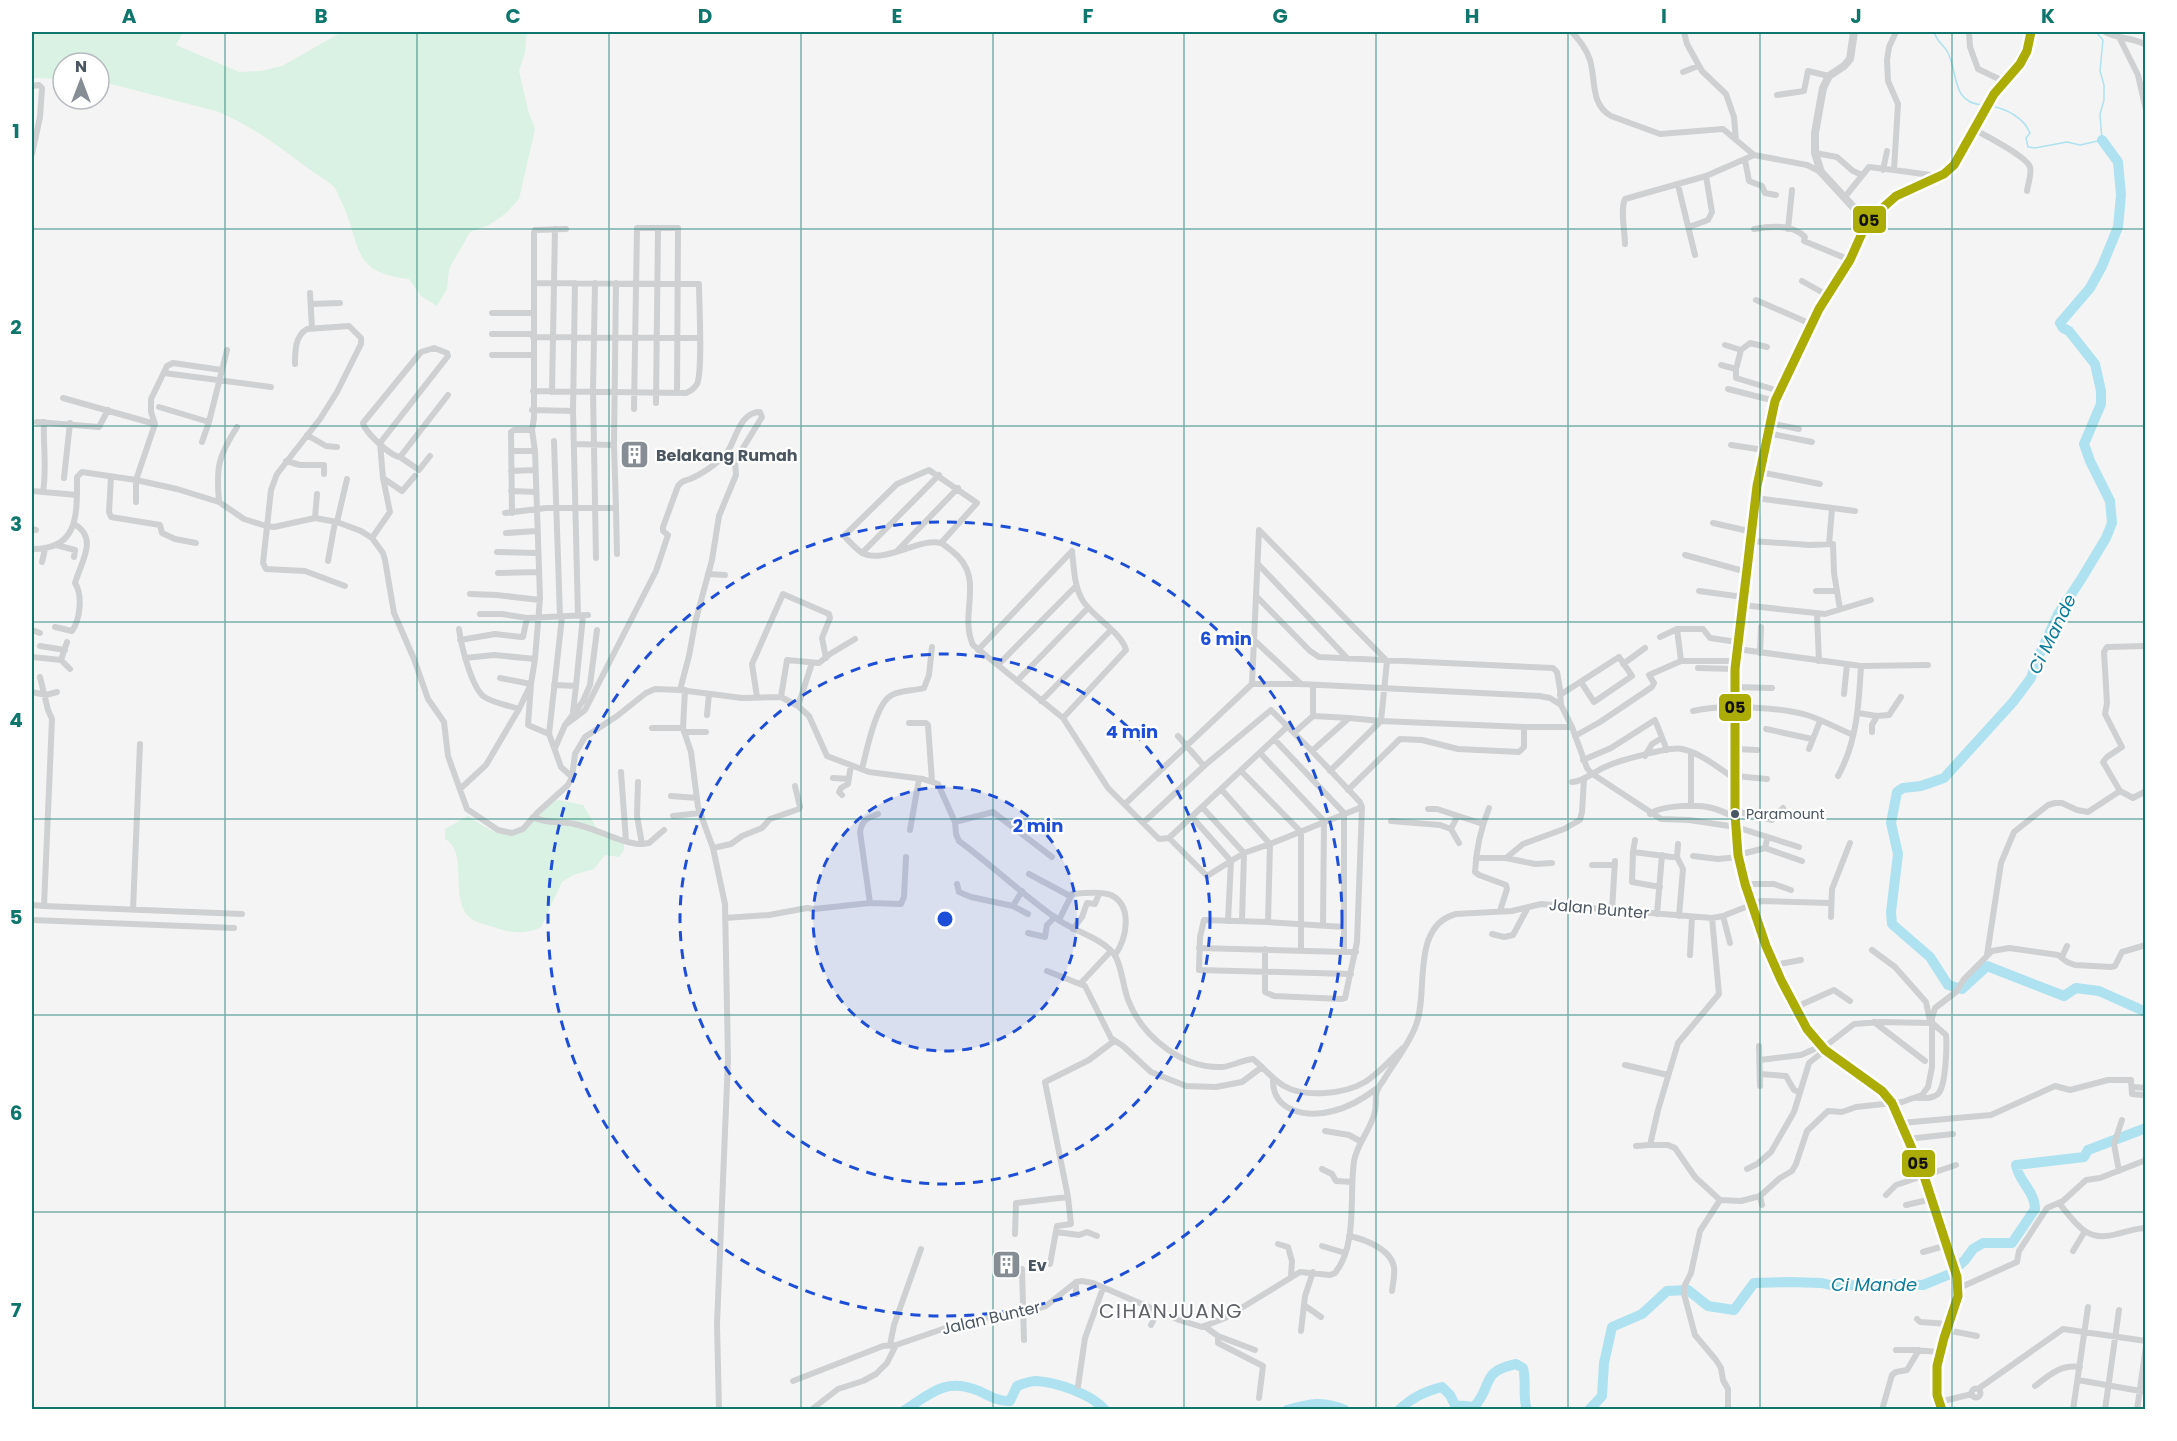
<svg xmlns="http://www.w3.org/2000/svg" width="2177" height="1441" font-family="Poppins,sans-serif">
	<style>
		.green { fill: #d9f2e3 }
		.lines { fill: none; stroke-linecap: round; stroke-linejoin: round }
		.stream { stroke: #aee2f0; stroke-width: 1.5 }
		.river { stroke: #aee2f0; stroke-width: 10 }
		.minor { stroke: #ced0d2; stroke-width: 6 }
		.tertiary { stroke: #ced0d2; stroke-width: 8 }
		.secondary { stroke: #ced0d4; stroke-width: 9 }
		.bus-1-casing { stroke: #fff; stroke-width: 14 }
		.bus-1 { stroke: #abac05; stroke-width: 9 }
		.grid { fill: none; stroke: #0f766e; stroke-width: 1.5; stroke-opacity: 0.55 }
		.ring { fill: none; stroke: #1d4ed8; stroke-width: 3; stroke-dasharray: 10 8 }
		.bus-dot { fill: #4a5661; stroke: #fff; stroke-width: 2 }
		.labels { text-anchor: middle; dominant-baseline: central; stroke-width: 4.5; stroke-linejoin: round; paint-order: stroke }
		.bus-label { font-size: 14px; fill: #4a5661; stroke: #fff; text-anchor: start }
		.poi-label { font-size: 16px; font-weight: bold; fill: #4a5661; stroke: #fff; text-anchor: start }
		.street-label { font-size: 16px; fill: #4a5661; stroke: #fff }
		.water-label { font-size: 18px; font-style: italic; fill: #0c7c9b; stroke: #fff }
		.quarter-label { font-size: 20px; letter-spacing: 1.5px; fill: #5f6368; stroke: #fff }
		.centre { fill: #1d4ed8; stroke: #fff; stroke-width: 3 }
		.ring-label { font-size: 18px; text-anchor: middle; font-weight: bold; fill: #1d4ed8; stroke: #fff; stroke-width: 4.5; stroke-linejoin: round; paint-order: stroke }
		.line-badge { stroke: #fff; stroke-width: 2 }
		.pale-badge-label { font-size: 16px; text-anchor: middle; font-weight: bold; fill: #111 }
		.neatline { fill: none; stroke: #0f766e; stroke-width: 2 }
		.grid-label { font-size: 20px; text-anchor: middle; font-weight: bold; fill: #0f766e }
	</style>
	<rect width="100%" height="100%" fill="#f4f4f4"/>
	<path class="green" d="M32 32H183L176 45 239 72 261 71 282 66 342 32H527L525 52 519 71 528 110 535 129 519 199 505 214 489 225 470 232 449 269 447 289 437 306 421 296 409 279C350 272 362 247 343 205 340 200 338 193 335 188 329 181 317 175 309 169 280 147 251 125 216 111L99 81V63H63V79L32 78Z
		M558 800 583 805 598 830 605 836 624 844V850L619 857 605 855 594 869 573 875 562 882 541 927C529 934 512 933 499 929 490 925 477 924 469 917 449 897 469 852 445 839V829L468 816C515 848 516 835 553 801Z"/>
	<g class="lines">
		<path class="stream" d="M1934 32C1936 40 1942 44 1947 51 1959 72 1950 103 1983 105
			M1991 106C2007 109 2024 118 2030 133L2026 138 2028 147 2035 148 2067 142 2080 145 2102 140 2100 114 2104 100V85L2100 71 2103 40 2096 32"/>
		<path class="river" d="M2102 140 2118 162 2121 195 2118 227 2102 266 2090 288 2060 323 2063 328 2069 331 2095 364 2101 391V404L2084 444 2090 461 2110 501 2112 523 2106 538 2080 581 2058 614 2037 660 2031 678 2013 702 1944 778 1921 786 1903 788 1897 792 1891 823 1898 854 1891 912 1892 924 1930 957 1948 985 1962 989 1987 966 2064 996 2076 988 2099 991 2146 1012
			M905 1410C931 1393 946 1377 979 1391 990 1396 997 1401 1010 1401L1017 1386C1023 1384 1029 1381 1036 1381 1056 1382 1092 1394 1105 1410
			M1287 1410C1309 1404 1323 1400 1345 1410
			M1399 1410C1411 1398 1425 1391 1442 1387L1450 1395 1455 1405 1474 1407C1494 1385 1479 1372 1516 1364L1523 1368C1527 1382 1522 1396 1527 1410
			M1589 1410 1602 1396 1604 1363 1612 1327 1642 1314 1667 1291 1688 1290 1708 1306 1734 1310 1754 1283 1789 1282 1822 1283 1834 1286 1880 1284 1923 1285 1950 1274 1965 1260 1973 1249 1983 1243H2012L2035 1209C2035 1191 2017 1179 2016 1165L2084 1157 2088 1150 2146 1128"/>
		<path class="minor" d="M1572 32C1579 40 1586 48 1590 60 1596 80 1590 104 1611 116L1660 134 1723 129 1754 155 1807 165 1821 172
			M1684 32 1687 44 1702 71 1726 94 1734 117 1736 140
			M1896 32 1889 47 1887 60 1888 81 1898 104 1894 170 1938 176
			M1969 32 1970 47 1978 69 2003 81
			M2105 32C2117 39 2133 37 2146 45
			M2119 37 2138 75 2146 110
			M1683 72 1698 66
			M32 86 39 85 42 88 40 117 32 154
			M1777 95 1804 91 1808 71 1829 76
			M1975 130C1985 135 2027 157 2030 167 2032 173 2028 184 2027 191
			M1815 153 1837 157 1853 171 1862 175
			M1745 160 1749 181 1762 186 1765 193 1776 195
			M1883 170 1887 151
			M1678 185 1695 255
			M1844 198 1869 167 1894 170
			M1689 227 1708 220 1712 212 1706 176
			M1754 229C1771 226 1793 224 1805 237L1804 241 1850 260
			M1788 229 1792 190
			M1625 244C1625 232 1620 209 1625 199L1706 176 1754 155
			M1802 281 1827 295
			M575 283 573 411 578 616
			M595 283 593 391 596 558
			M310 293 312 328
			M1756 300 1811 324
			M311 304 340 303
			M492 313H533
			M492 334H533
			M533 337 699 338
			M1725 345 1741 350 1736 369V378L1779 391
			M1741 350 1750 343 1767 347
			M492 355H533
			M295 364C295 351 295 336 307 329L349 326 361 338V344L337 392 320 419 277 474 271 490 263 563 266 569 305 571 345 586
			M1721 365 1736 369
			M164 373 271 387
			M1728 389 1775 401
			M533 391 686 393C691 391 694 389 697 384 703 371 699 302 699 284L534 283
			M552 392 555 229
			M63 398 155 424
			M656 403 658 228
			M159 407 209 422
			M634 409 637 228H678L677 393
			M532 410 573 411
			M37 422 99 427 108 410
			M1769 423 1799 429
			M1767 433 1812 442
			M307 435 326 446 337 447
			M554 441 560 617
			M202 442 209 422 227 350
			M574 444 614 445
			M1731 445 1764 450
			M511 451H535
			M400 457 419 470 430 456
			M286 461 300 465H324V474
			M511 471 535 470
			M1760 472 1820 484
			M111 477 109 512 111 517 160 525 162 533 175 539 196 543
			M64 478 70 423
			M383 478 402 491 415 476
			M32 491 77 495
			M511 491 536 492
			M43 492C47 468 43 446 44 422
			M1756 498 1855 511
			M136 502V480L155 424 151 412V399L167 366 173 363 222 370
			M219 502C216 467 218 457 237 427
			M616 508 614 445 616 283
			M505 513 546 508H616L617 554
			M512 513 511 432 514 430H532
			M315 518 317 494
			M337 522 347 479
			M1713 523 1753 532
			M32 529 36 530
			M506 533 537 531
			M372 538 390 512 383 478 380 443 448 356 447 353 434 348 421 352 363 423C365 432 390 456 400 457L448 395
			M1751 541 1810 545 1833 544 1834 573 1840 609
			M941 543 977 503 929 470 897 484 844 536C849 541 855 548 861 552 882 566 919 537 941 543 945 545 949 549 952 551 987 578 958 612 973 645L1063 718 1126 650C1122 633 1093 617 1083 601 1074 587 1074 568 1072 551
			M1829 544 1832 509
			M56 545 75 550 74 557
			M32 549C79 550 77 514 77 477L82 472 136 480 177 489 219 502 244 519 266 526 274 527 315 518 337 522 361 531 372 538 383 553 385 560 394 613 414 659 428 699 444 722 448 756 467 809 498 830 512 833 523 829 537 813 568 785 572 777 575 754 585 737 617 716 646 693 655 689 680 690 742 698 781 697 798 706 809 716 827 756 869 772 923 779 938 784 955 822 956 834 959 841C993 866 1025 897 1060 921 1077 932 1101 938 1114 954 1122 964 1123 990 1129 1002 1143 1037 1183 1069 1222 1067 1233 1066 1242 1060 1253 1059 1264 1068 1272 1079 1284 1086 1305 1098 1345 1094 1365 1082 1379 1073 1391 1059 1403 1048
			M898 550 958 488
			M497 552 537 553
			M862 553 939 475
			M1685 555 1747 572
			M328 561 335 522
			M42 562 45 549
			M1258 564 1348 659
			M498 573 539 572
			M708 574 725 575
			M1699 591 1743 597
			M1816 591H1836
			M470 594 496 595 540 600
			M1256 596 1310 651 1319 657 1553 668 1557 672 1560 689 1561 705 1572 727 1587 768 1591 773 1661 819 1689 820 1736 827 1799 847
			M1742 605 1825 614 1871 600
			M480 614H502L527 618 588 615
			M1817 614 1819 661
			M55 627 72 631C80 620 83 595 75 583 81 562 99 538 74 524
			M459 629C461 645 471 685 483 696 492 703 508 705 519 709
			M1677 629 1681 661
			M32 630 40 633
			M1660 637 1677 629H1703L1710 638 1737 642
			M460 640 495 634 521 637H523L527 618
			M1254 640 1301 684
			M40 646 65 650
			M2146 646 2107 647 2104 652 2107 703 2105 714 2122 747 2107 757 2103 762 2120 791 2133 798 2146 791
			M1737 649 1861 666 1928 665
			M978 650 1072 551
			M1760 653 1761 627
			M32 657 61 660 70 669
			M465 658 494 655 535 659
			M61 660 67 642
			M1623 664 1645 648
			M998 665 1076 586
			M1698 668 1735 669
			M500 678 531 684 528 725 549 734 561 767 572 777
			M1017 681 1088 608
			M1252 684H1301L1539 696 1550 698 1561 705
			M554 685 576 686 583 616
			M1313 685V716
			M1734 687 1772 688
			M685 690 683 728 691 752 698 807 713 848 725 904 728 1060 717 1324 719 1410
			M32 692 46 695 57 692
			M1844 694 1847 664
			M1560 695 1619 657 1632 676 1594 702 1581 682
			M757 697 752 664 783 594 829 614 830 618 822 638 826 658
			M781 697 787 660 819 663 830 654 855 639
			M1041 701 1111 630
			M798 706 812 663
			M1693 711C1723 704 1781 707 1810 716 1824 721 1839 729 1853 735
			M573 712 576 686
			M1858 713 1877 716 1889 715 1901 697
			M707 715 709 694
			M1063 718 1108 788 1159 839 1169 838 1288 726
			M909 723H926L928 725 932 781
			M565 725 585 710 656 571 668 535 663 531V527L678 486C682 480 685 481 690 479 702 474 718 463 726 454 736 441 739 412 760 412L762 417 735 461 736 475 719 516 712 560 695 623 689 656 680 690
			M652 728H683
			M1766 729 1812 739
			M684 732H706
			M1295 732 1313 716 1349 718
			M1872 732V725L1877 716
			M549 734 562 617
			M1178 736 1204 766
			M1575 736 1600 722 1652 687 1654 683 1649 675 1681 661H1736
			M1275 740 1344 813V952H1356
			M555 748 565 725 583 701 590 685 597 630
			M1735 749 1757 750
			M1809 749 1820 721
			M1691 752V806
			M1260 753 1324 821 1323 924
			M1645 756 1652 744 1662 738
			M1583 760 1611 748 1655 720 1667 750
			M862 769C866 753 876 702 892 695 901 690 914 691 924 688L929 675 932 647
			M1241 771 1301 832V950
			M1330 771 1381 721 1524 727H1572
			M621 772 626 841
			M1736 776 1767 779
			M1838 776C1857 742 1859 703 1861 666
			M833 778 849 779
			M638 782 637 816 642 844 649 843 664 830
			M1572 782C1583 782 1595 771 1605 767 1617 761 1671 746 1682 749 1701 753 1720 769 1735 779
			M460 789 486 765 519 709 531 684 535 659 540 598 535 451 532 430 534 418V233L535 230 566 229
			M1221 789 1270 844 1268 922
			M1348 790 1400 739 1422 740 1458 749 1519 752 1524 747V727
			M842 795 839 792 841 788 848 784 851 765
			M671 796 697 798
			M1125 804 1252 684 1259 530 1387 661 1381 721 1349 718 1312 751 1271 710 1204 766 1143 823
			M1202 807 1244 853 1242 921
			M1489 808C1481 828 1476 850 1475 872L1479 875 1506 885 1507 889 1500 911
			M1428 809H1437L1483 824
			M1735 811 1772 820 1783 808
			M1650 814C1662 805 1697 804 1712 808 1720 810 1728 814 1735 817
			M673 816 700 813
			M533 817C546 824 560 821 574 824 596 828 622 844 642 844
			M1192 817 1231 861 1228 921
			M1391 821 1440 825 1451 829 1457 817
			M955 822 993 812 1052 857
			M1451 829 1459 843
			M910 830 919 779
			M1169 838 1207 876 1244 853 1270 844 1362 807 1360 802 1312 751
			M1635 840 1633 852 1672 857H1677L1678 844
			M1767 840 1765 848 1802 861
			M713 848 731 844 742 836 762 828 770 819 799 809 800 807 795 786
			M1633 852 1632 882 1660 887
			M1738 855 1765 848
			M1693 856 1718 859 1739 857
			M1677 857 1683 869 1679 916
			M1476 858H1506L1535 864 1552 863
			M1506 858 1523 844 1564 829 1580 820 1582 812 1584 779
			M1592 865H1615
			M1029 874 1070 896
			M957 884 959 892 971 897 1013 906 1022 891
			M1745 884H1774L1791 890
			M870 903 860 832C862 820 867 818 878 814
			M32 905 44 906 52 719 48 710 40 677
			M44 906 242 914
			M1013 906 1028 914
			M133 910 140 744
			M1612 910 1615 861
			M1657 914 1662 855
			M1723 916 1730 943
			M1831 917 1832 889 1850 843
			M725 918 769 915 807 908 814 909 870 903 901 904 904 897 906 857
			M32 920 234 928
			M1059 920 1072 894C1082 893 1102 891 1111 895 1133 906 1127 938 1115 955
			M1344 927 1268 922 1204 920 1200 937 1199 970 1351 974
			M1073 929 1082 917 1087 903 1095 904 1099 894
			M1028 933 1045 937 1047 925 1055 917
			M1492 934 1504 937 1513 935 1527 909
			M1199 948 1344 952
			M1265 949V992L1274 996 1342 999 1345 998 1357 942 1362 807
			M1872 950 1895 967 1926 1002 1930 1021 1946 1035C1947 1046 1946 1086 1938 1094 1932 1099 1925 1098 1918 1098
			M1690 955 1692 917
			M1987 955 2001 863 2014 832 2048 805 2055 803H2062L2077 810 2088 812 2120 791
			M2062 957 2067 946
			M1774 965 1801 960
			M1047 971 1085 986 1111 1038 1123 1046 1151 1072 1186 1086 1216 1087 1242 1082 1262 1067
			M1081 983 1110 952
			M1796 1007 1834 990 1850 1001
			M1874 1022 1925 1061
			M1759 1046 1760 1086
			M1823 1048 1854 1024 1881 1022 1931 1023
			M1760 1060 1801 1055 1821 1046
			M1625 1065 1668 1075
			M1760 1074 1786 1076 1794 1090 1799 1092
			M1273 1079C1272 1112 1307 1118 1333 1111 1349 1107 1363 1099 1376 1089
			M2133 1087 2146 1088
			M1901 1123 1991 1115 2055 1086 2070 1090 2108 1080H2131L2132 1094 2143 1095
			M1325 1131 1349 1135 1360 1141
			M1907 1139 1953 1134
			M1650 1145H1668L1675 1148 1695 1177 1720 1200 1741 1201 1760 1196 1780 1178 1792 1171 1796 1164 1807 1131 1828 1111 1842 1112 1856 1107 1902 1102 1922 1095 1928 1087 1932 1067V1018L1935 1008 1956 992 1964 979 1992 951 2009 948 2058 955 2067 962 2075 965 2111 967 2115 966 2122 952 2146 945
			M1636 1146 1650 1145 1658 1110 1678 1043 1719 994 1712 918
			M1322 1169 1332 1174 1336 1181 1352 1182
			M1747 1169 1757 1164 1771 1152 1794 1112 1809 1063 1825 1050
			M2119 1171 2114 1144 2122 1120
			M1886 1195 1896 1185 1956 1165
			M1760 1196 1762 1205
			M1720 1200 1700 1231 1691 1273 1684 1287V1294L1695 1335 1716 1360 1721 1368 1723 1380 1728 1389V1410
			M2059 1203C2076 1224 2087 1243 2117 1234 2127 1232 2136 1228 2146 1228
			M1906 1205 1932 1199
			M1056 1232 1079 1235 1087 1232 1097 1236
			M1015 1234 1016 1203 1068 1197 1045 1082 1089 1060 1114 1041
			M1349 1236C1364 1239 1391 1249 1394 1267 1395 1275 1393 1283 1392 1291
			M1278 1244 1288 1247 1292 1261 1291 1276
			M1322 1246 1345 1253
			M2073 1251 2085 1231
			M1923 1252 1948 1245
			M1050 1264 1057 1226 1071 1224 1068 1197
			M1022 1269 1024 1340
			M1959 1288 2017 1262 2019 1251 2047 1208 2063 1201 2086 1180 2100 1178 2146 1160
			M1076 1294V1282
			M1304 1305 1321 1317
			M1917 1319 1920 1322 1949 1324
			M1151 1325 1158 1310
			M1204 1326 1218 1336 1255 1350
			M1946 1330 1977 1336
			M1301 1331 1305 1296 1313 1272
			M1218 1336V1343L1263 1366 1259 1398
			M890 1345 894 1325 921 1249
			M1896 1350H1914L1939 1352
			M2078 1380 2146 1392
			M793 1381 883 1346 896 1345
			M1078 1386 1085 1338 1103 1288
			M2035 1386C2049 1375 2061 1364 2080 1367
			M1971.5 1393a4.5 4.5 0 1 1 9 0a4.5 4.5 0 1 1-9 0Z
			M1978 1389 2063 1329 2146 1341
			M1939 1402 1972 1394
			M811 1410 838 1389 863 1381 876 1374 887 1363 896 1345 969 1320 1022 1313 1046 1306 1076 1282 1082 1281 1093 1283 1179 1320 1202 1327 1225 1318 1300 1272 1330 1275 1335 1273C1358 1245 1349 1195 1354 1161 1357 1144 1369 1132 1374 1115 1379 1101 1371 1095 1383 1081 1393 1064 1410 1043 1416 1025 1429 993 1410 926 1456 914L1512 911 1541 904 1712 918 1723 916 1761 901 1830 903
			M1882 1410 1892 1375 1896 1372 1907 1370 1919 1350
			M2073 1410 2088 1307
			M2105 1410 2119 1310
			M2137 1410 2146 1346"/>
		<path class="tertiary" d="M1854 32 1850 59 1844 66 1829 76 1823 88 1815 133V153L1821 172 1867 222"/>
		<path class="secondary" d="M1942 1410C1925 1370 1947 1334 1958 1296L1957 1277 1948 1245 1924 1176 1892 1103 1882 1091 1825 1050 1807 1029 1781 980 1766 946 1745 884 1738 855 1735 814V669L1757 486 1767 433 1775 401 1796 355 1819 309 1850 260 1867 222 1883 206 1896 196 1944 174 1954 165 1965 148 1994 94 2020 64 2027 51 2031 32"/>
		<defs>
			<path id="bus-1" d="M1942 1410 1937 1395V1366L1944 1338 1958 1296 1957 1277 1924 1176 1892 1103 1882 1091 1825 1050 1807 1029 1781 980 1766 946 1745 884 1738 855 1735 814V669L1757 486 1775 401 1819 309 1850 260 1867 222 1896 196 1944 174 1954 165 1994 94 2020 64 2027 51 2031 32"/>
		</defs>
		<use href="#bus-1" class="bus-1-casing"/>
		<use href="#bus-1" class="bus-1"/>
	</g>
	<path class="grid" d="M225 32V1410M417 32V1410M609 32V1410M801 32V1410M993 32V1410M1184 32V1410M1376 32V1410M1568 32V1410M1760 32V1410M1952 32V1410M32 229H2146M32 426H2146M32 622H2146M32 819H2146M32 1015H2146M32 1212H2146"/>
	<circle cx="945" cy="919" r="132" fill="#1d4ed8" fill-opacity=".12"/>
	<g class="ring">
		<circle cx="945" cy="919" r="132"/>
		<circle cx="945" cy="919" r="265"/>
		<circle cx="945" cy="919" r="397"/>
	</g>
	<defs>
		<symbol id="building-square" viewBox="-11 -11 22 22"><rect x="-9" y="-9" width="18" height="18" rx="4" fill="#868d94" stroke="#fff"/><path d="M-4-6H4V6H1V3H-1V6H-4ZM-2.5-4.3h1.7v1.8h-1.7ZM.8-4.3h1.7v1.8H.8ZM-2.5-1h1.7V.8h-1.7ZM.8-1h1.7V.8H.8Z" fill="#fff"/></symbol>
	</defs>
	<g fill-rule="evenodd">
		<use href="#building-square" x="618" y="438" width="33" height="33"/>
		<use href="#building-square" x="990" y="1248" width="33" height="33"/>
	</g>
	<circle class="bus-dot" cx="1735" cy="814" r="5"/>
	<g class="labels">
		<g class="bus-label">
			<text x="1746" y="814">Paramount</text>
		</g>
		<g class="poi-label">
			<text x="656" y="455">Belakang Rumah</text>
			<text x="1028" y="1265">Ev</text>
		</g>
		<g class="street-label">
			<text transform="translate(1599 909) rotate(5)">Jalan Bunter</text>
			<text transform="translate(991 1318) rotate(-13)">Jalan Bunter</text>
		</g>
		<g class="water-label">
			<text transform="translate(2052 634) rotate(-64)">Ci Mande</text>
			<text x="1874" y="1284">Ci Mande</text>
		</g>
		<g class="quarter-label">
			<text x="1171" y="1311">CIHANJUANG</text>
		</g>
	</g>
	<circle cx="945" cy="919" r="9" class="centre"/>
	<g class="ring-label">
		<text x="1226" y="645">6 min</text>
		<text x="1132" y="738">4 min</text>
		<text x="1038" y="832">2 min</text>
	</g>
	<g class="line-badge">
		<rect x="1852" y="205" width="35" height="29" rx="6" fill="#abac05"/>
		<rect x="1718" y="693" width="34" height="29" rx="6" fill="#abac05"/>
		<rect x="1901" y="1149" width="35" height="29" rx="6" fill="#abac05"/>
	</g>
	<g class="pale-badge-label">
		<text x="1869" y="226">05</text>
		<text x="1735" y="713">05</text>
		<text x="1918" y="1169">05</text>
	</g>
	<rect width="2177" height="1441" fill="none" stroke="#ffffff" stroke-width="66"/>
	<g transform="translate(81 81)"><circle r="28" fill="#ffffff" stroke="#b7bbc0" stroke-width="1.5"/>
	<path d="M0-4.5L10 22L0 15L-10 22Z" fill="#868d94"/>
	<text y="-9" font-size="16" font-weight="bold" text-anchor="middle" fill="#4a5661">N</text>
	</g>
	<rect x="33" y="33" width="2111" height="1375" class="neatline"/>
	<g class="grid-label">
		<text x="129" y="23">A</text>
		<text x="321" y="23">B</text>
		<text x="513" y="23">C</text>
		<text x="705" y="23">D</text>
		<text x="897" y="23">E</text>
		<text x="1088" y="23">F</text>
		<text x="1280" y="23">G</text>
		<text x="1472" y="23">H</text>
		<text x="1664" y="23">I</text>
		<text x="1856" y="23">J</text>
		<text x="2048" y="23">K</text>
		<text x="16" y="138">1</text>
		<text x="16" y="334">2</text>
		<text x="16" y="531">3</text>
		<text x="16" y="727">4</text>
		<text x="16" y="924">5</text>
		<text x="16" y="1120">6</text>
		<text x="16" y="1317">7</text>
	</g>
</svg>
